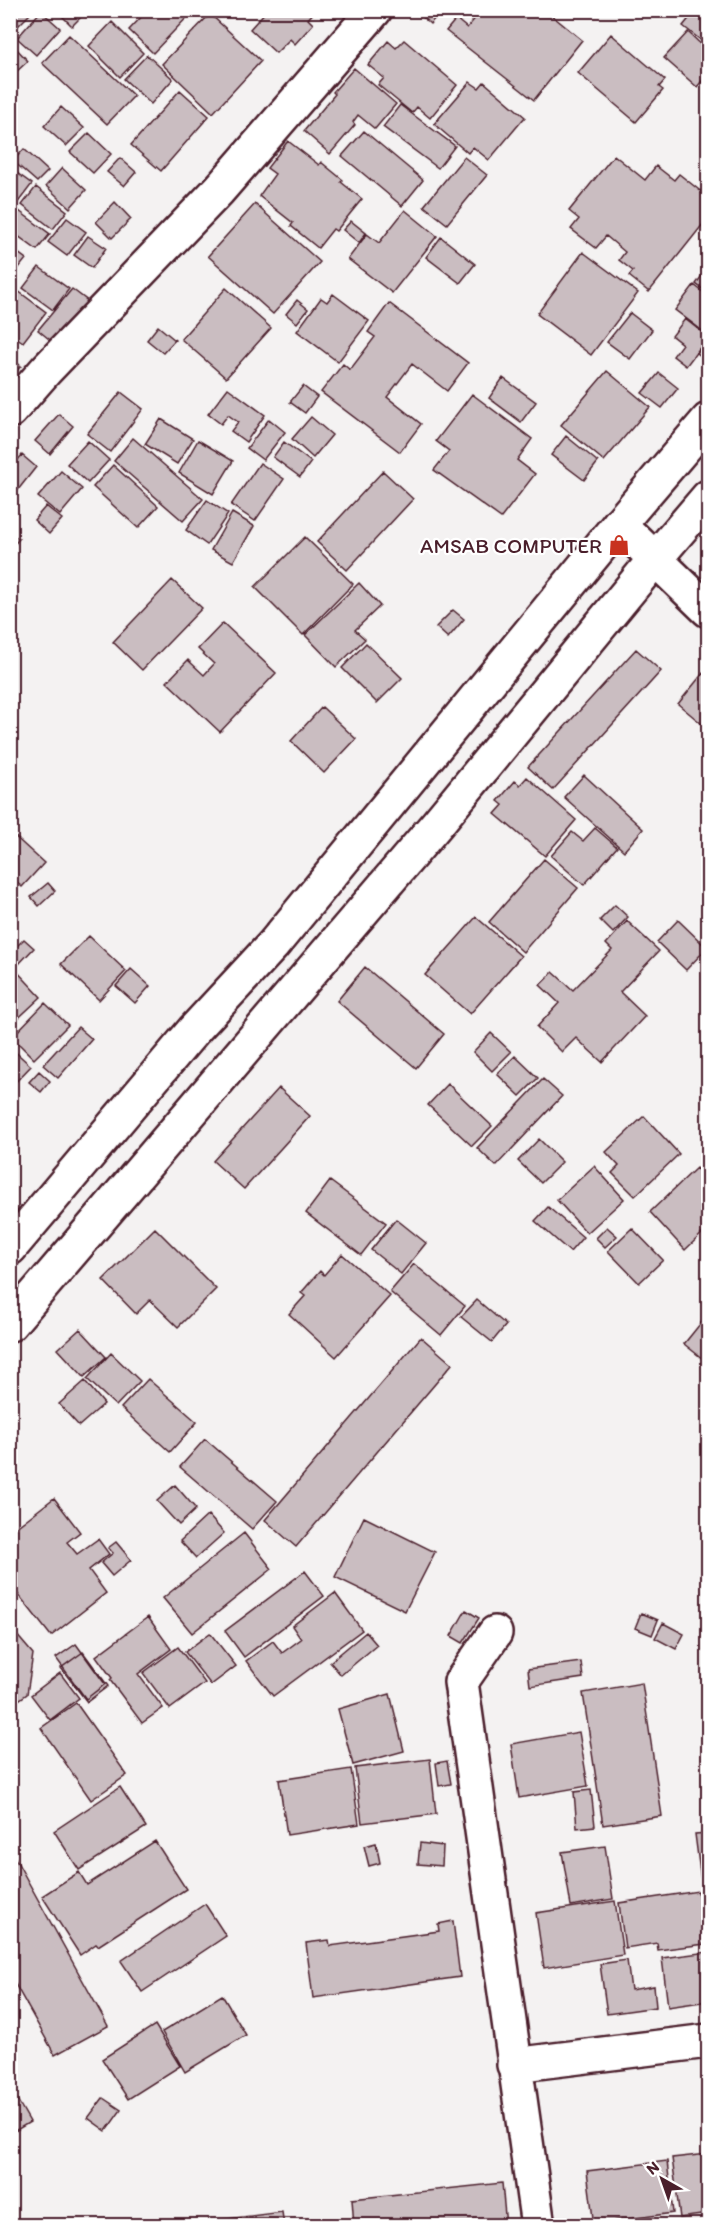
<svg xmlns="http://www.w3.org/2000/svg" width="719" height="2236" font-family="Itim,sans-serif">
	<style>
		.building { fill: #cabdc1; stroke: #4a1f2b; stroke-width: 1.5 }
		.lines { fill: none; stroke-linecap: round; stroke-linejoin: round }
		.minor-casing { stroke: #4a1f2b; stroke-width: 38 }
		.secondary-casing { stroke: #4a1f2b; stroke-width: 38 }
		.minor { stroke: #fff; stroke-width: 33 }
		.secondary { stroke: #fff; stroke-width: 33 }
		.labels { text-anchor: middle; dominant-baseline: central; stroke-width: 4.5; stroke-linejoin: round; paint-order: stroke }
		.poi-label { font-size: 21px; fill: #4a1f2b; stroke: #fff; text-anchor: end }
	</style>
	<rect width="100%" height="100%" fill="#f4f2f2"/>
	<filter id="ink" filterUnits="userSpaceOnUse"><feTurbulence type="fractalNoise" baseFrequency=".0167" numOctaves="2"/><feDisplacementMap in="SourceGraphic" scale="12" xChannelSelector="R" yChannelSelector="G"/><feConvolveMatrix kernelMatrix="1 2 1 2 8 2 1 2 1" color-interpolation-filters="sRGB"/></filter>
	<g filter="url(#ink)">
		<path class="building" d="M10 10H34L17 27 10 20Z
			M56 10H88L72 26Z
			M148 10H194L153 53 129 30Z
			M267 10H316L308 19 313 24 295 44 290 39 276 53 250 29Z
			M415 10H442L430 24Z
			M472 10H545L582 40 534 100 446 31 456 19 467 28 477 16Z
			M696 10H708V46L683 26Z
			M41 11 60 28 36 55 17 38Z
			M210 14 261 61 213 113 162 64Z
			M112 22 143 53 120 77 89 46Z
			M688 32 708 51V74L697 87 664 58Z
			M611 34 665 80 659 87 663 90 636 122 578 73Z
			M69 35 134 96 107 124 42 63Z
			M404 40 457 85 430 118 417 107 412 113 378 85 384 78 368 65 388 41 396 48Z
			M13 45 28 61 15 73 10 67V47Z
			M147 55 173 79 151 104 124 79Z
			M354 68 396 104 375 129 358 115 353 122 355 125 330 154 304 131 335 94 333 92Z
			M470 82 479 88 484 82 525 117 489 160 473 147 468 153 434 124Z
			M180 90 209 116 161 171 131 145Z
			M400 105 455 146 438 168 383 127Z
			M61 107 84 128 66 146 44 126Z
			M364 131 423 180 402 206 342 156Z
			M89 133 111 154 93 173 70 152Z
			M288 141 319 165 321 162 343 180 341 182 362 199 336 231 333 229 318 248 291 226 293 223 259 196 275 174 267 168Z
			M24 149 48 171 37 182 13 161Z
			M614 155 645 180 656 166 674 180 679 174 708 197V218L649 292 629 276 633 271 619 260 625 252 606 236 596 248 571 229 579 219 569 211Z
			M464 157 487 175 447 224 424 206Z
			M120 158 136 172 124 186 107 172Z
			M10 168 32 184 13 209 10 207Z
			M62 168 86 190 70 208 46 186Z
			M36 187 67 211 53 229 22 205Z
			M115 202 131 219 112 238 96 222Z
			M255 204 320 262 273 314 208 256Z
			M405 210 437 236 392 293 348 259 367 234 379 243Z
			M19 211 50 234 37 250 10 230V223Z
			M67 218 86 232 67 256 48 242Z
			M351 221 366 233 359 243 343 230Z
			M88 236 106 248 92 268 74 255Z
			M441 237 475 264 460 283 426 257Z
			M10 247 26 259 10 279Z
			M583 252 638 293 591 355 537 314Z
			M39 267 69 289 53 310 23 288Z
			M708 267V293L696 284Z
			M10 285 46 312 23 342 10 333Z
			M694 285 708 296V335L675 310Z
			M226 288 271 328 226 378 181 339Z
			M72 289 89 302 55 344 38 330Z
			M333 294 369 321 338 362 297 331 321 298 327 302Z
			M297 300 308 309 297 323 286 314Z
			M389 303 468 363 447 391 412 364 387 397 421 424 400 452 321 392 343 364 350 370 375 337 368 332Z
			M630 313 652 330 630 359 607 342Z
			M685 319 708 337 686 366 673 356 682 344 672 336Z
			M158 326 175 340 163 353 147 340Z
			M708 339V362L697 353Z
			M10 357 21 366 10 378Z
			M607 371 650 407 604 461 561 425Z
			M659 373 678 388 662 408 642 393Z
			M503 378 536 402 521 422 489 398Z
			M303 386 317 397 305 413 290 402Z
			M228 388 265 415 246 442 231 431 238 422 228 415 221 424 208 414Z
			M121 392 143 409 110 452 87 434Z
			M472 394 532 439 517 460 535 474 501 518 434 470 449 451 436 441Z
			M59 414 73 426 50 454 35 441Z
			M311 417 332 435 313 458 292 439Z
			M161 419 193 439 177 464 145 444Z
			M269 419 285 432 263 460 247 448Z
			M566 436 598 462 584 480 551 455Z
			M133 438 203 499 183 521 114 461Z
			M198 440 233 461 213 494 179 473Z
			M88 441 109 460 88 483 67 464Z
			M284 442 311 462 300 477 273 457Z
			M22 455 36 467 14 495 10 492V469Z
			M260 463 284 479 255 521 231 505Z
			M113 465 158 506 138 528 93 487Z
			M61 471 82 489 60 515 38 497Z
			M383 471 413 499 347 570 317 542Z
			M207 500 228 514 207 545 186 530Z
			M46 506 62 519 49 534 34 520Z
			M232 513 254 526 233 562 211 550Z
			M10 533 19 539 10 549Z
			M305 537 353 584 303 635 255 587Z
			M172 580 202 608 142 670 113 642Z
			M359 583 380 606 355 630 365 639 336 667 305 635Z
			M453 610 464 619 448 638 436 627Z
			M223 623 276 673 220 732 167 682 188 660 204 675 214 664 198 649Z
			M366 643 402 678 377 703 342 668Z
			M636 649 661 671 553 790 528 767Z
			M703 673 708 678V729L678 704Z
			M322 707 356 739 324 773 291 741Z
			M584 775 643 829 624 851 564 797Z
			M527 777 576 820 545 856 495 814 503 805 498 801 515 781 520 785Z
			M595 828 617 847 584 885 551 856 572 832 583 841Z
			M10 832 44 863 22 887 10 876Z
			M544 859 578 888 523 952 489 922Z
			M48 883 55 891 39 906 31 897Z
			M615 905 628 917 613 933 600 920Z
			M476 917 521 956 470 1014 425 975Z
			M678 920 707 948 686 970 657 942Z
			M627 921 659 951 620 992 645 1016 602 1062 576 1038 562 1052 537 1027 559 1003 540 985 553 972 573 990 612 950 606 944Z
			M89 936 126 971 99 1000 61 964Z
			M24 939 34 948 16 967 10 962V953Z
			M12 966 41 997 10 1026V967Z
			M365 967 444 1034 416 1068 337 1001Z
			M131 969 150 986 135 1003 116 986Z
			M45 1003 68 1025 34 1059 12 1037Z
			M78 1027 92 1039 58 1078 43 1065Z
			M491 1033 511 1052 492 1071 473 1052Z
			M10 1047 31 1066 10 1088Z
			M515 1056 538 1078 520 1096 497 1074Z
			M39 1071 50 1081 41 1092 29 1082Z
			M543 1079 562 1096 496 1166 477 1148Z
			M448 1084 492 1126 472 1146 428 1105Z
			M279 1088 310 1116 244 1189 213 1161Z
			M644 1116 679 1154 635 1196 612 1173 619 1166 606 1152Z
			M708 1128V1140L702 1134Z
			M539 1139 562 1162 541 1183 518 1161Z
			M594 1166 624 1199 587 1233 557 1200Z
			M696 1168 708 1181V1228L685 1250 650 1212Z
			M330 1181 386 1223 361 1255 306 1213Z
			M548 1207 583 1237 570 1252 535 1221Z
			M396 1219 426 1243 401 1274 371 1250Z
			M607 1227 617 1236 605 1247 596 1238Z
			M155 1228 216 1289 178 1327 150 1300 136 1314 103 1280Z
			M632 1228 663 1260 639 1283 608 1251Z
			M342 1254 390 1296 336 1357 289 1314 305 1296 301 1293 320 1271 324 1275Z
			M414 1264 465 1306 441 1335 390 1292Z
			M477 1300 506 1325 492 1342 461 1317Z
			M704 1319 708 1323V1363L684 1344Z
			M80 1329 106 1357 84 1377 58 1349Z
			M421 1337 452 1364 296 1547 265 1520Z
			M111 1353 140 1381 116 1406 87 1379Z
			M148 1379 197 1422 170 1452 121 1408Z
			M85 1381 104 1404 79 1426 59 1404Z
			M205 1439 277 1501 252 1529 180 1467Z
			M175 1485 196 1509 179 1525 157 1501Z
			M54 1498 80 1532 67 1542 77 1554 98 1539 109 1554 89 1570 106 1593 51 1636 10 1584V1532Z
			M208 1515 224 1533 196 1558 180 1541Z
			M364 1517 435 1552 405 1611 335 1577Z
			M244 1533 272 1569 192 1633 163 1598Z
			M116 1542 131 1560 112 1576 101 1563 113 1553 108 1548Z
			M305 1571 324 1596 244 1657 225 1631Z
			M335 1593 362 1630 273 1696 246 1661 273 1641 282 1653 301 1639 292 1626Z
			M466 1610 479 1618 463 1643 451 1636Z
			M641 1613 658 1620 652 1635 635 1628Z
			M148 1617 171 1649 138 1674 163 1708 142 1723 110 1680 112 1678 96 1656Z
			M663 1623 684 1634 676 1649 655 1638Z
			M10 1627 33 1654 27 1694 10 1706Z
			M366 1632 377 1645 341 1675 330 1662Z
			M210 1633 236 1666 211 1685 185 1652Z
			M76 1644 105 1684 86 1699 56 1658Z
			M178 1647 205 1683 170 1709 143 1673Z
			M83 1652 108 1686 87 1702 61 1668Z
			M581 1662 583 1678 530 1686 528 1669Z
			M60 1673 79 1698 50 1720 31 1695Z
			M642 1683 662 1816 603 1825 583 1693Z
			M390 1694 404 1751 353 1765 338 1709Z
			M76 1703 127 1775 91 1800 41 1728Z
			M579 1732 588 1786 519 1798 511 1744Z
			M430 1759 436 1814 362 1823 355 1768Z
			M447 1761 451 1784 439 1786 436 1763Z
			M351 1769 359 1824 287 1835 279 1780Z
			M120 1787 146 1827 79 1870 54 1831Z
			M591 1790 595 1826 577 1828 574 1792Z
			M708 1833V1895L703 1896 695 1834Z
			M155 1841 186 1889 98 1946 96 1944 80 1955 42 1896 79 1872 87 1885Z
			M376 1843 380 1863 369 1866 364 1846Z
			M420 1843 443 1846 442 1866 418 1864Z
			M605 1846 613 1899 571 1906 562 1852Z
			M10 1849 108 2026 55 2055 10 1975Z
			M698 1891 705 1944 658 1950 657 1943 625 1948 619 1903Z
			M615 1901 623 1955 544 1968 536 1913Z
			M703 1901H708V1943Z
			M205 1904 226 1936 142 1992 121 1961Z
			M453 1921 460 1977 313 1998 306 1943 329 1940 330 1946 439 1931 438 1924Z
			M708 1952V2001L668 2007 662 1958Z
			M627 1960 631 1990 654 1986 656 2007 607 2014 600 1964Z
			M222 1995 246 2035 185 2072 162 2032Z
			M155 2025 180 2066 128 2099 102 2059Z
			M15 2096 30 2122 10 2134V2099Z
			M103 2098 121 2110 106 2131 88 2118Z
			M708 2154V2214L680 2218 672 2158Z
			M667 2161 673 2213 614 2221V2226H594L587 2171Z
			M502 2183 506 2226H354L352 2199Z
			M282 2212 284 2226H171Z"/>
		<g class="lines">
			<defs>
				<path id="minor" d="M10 411 46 370 219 190 375 10
					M619 524 708 610
					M495 1633 461 1682 538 2226
					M514 2065 708 2041"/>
				<path id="secondary" d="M10 1248 194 1030 273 945 619 524 708 420
					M10 1324 437 824 655 559 708 497"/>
			</defs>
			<use href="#minor" class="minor-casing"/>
			<use href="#secondary" class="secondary-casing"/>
			<use href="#minor" class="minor"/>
			<use href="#secondary" class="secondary"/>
		</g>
	</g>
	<defs>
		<symbol id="shop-bare" viewBox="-9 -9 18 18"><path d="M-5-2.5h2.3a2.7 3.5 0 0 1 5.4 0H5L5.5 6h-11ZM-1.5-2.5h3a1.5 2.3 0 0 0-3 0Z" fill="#c8321e" stroke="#fff" stroke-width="2.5" paint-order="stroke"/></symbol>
	</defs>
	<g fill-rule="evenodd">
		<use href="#shop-bare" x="604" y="530" width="30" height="30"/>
	</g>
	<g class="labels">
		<g class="poi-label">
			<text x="602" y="545">AMSAB COMPUTER</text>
		</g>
	</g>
	<rect width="719" height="2236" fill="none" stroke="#fff" stroke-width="36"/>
	<rect x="18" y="18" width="683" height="2200" fill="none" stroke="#4a1f2b" stroke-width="2" filter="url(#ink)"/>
	<g transform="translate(662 2179) rotate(320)" stroke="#ffffff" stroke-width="4.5" paint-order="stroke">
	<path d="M0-4.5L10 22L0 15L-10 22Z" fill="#4a1f2b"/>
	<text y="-9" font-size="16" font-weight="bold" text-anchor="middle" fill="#4a1f2b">N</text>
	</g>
</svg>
